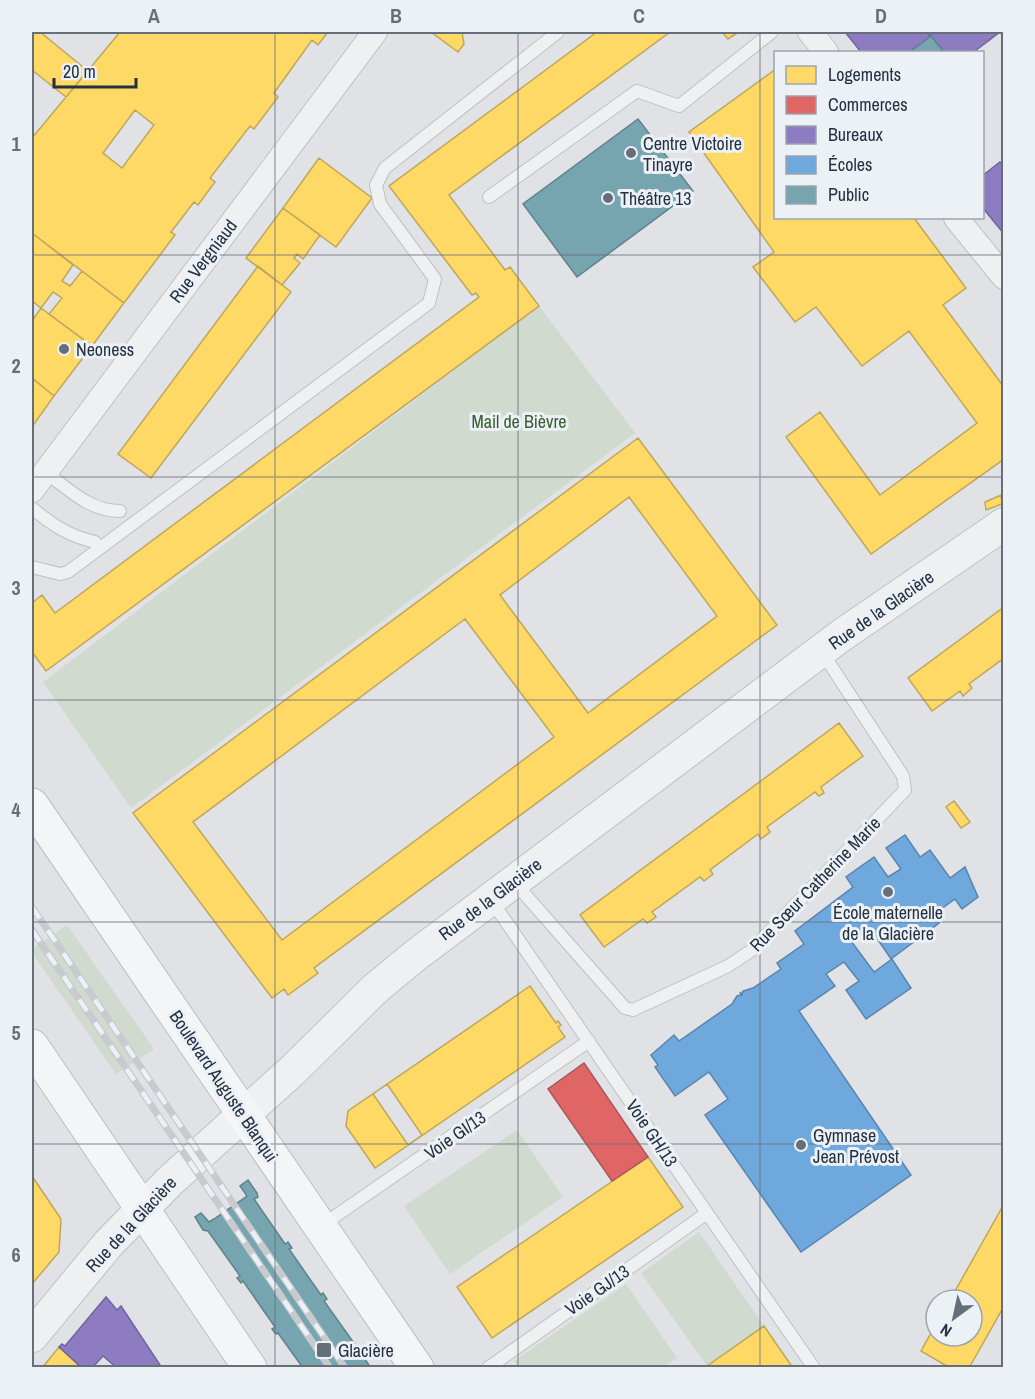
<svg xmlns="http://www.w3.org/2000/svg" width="1035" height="1399" font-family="'Archivo Narrow',sans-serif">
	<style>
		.green { fill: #d0dacf }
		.homes { fill: #ffd966; stroke: #bea65b; stroke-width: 1.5; fill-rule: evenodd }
		.shops { fill: #e06666; stroke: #a8565b; stroke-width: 1.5 }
		.offices { fill: #8e7cc3; stroke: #6e659c; stroke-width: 1.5 }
		.schools { fill: #6fa8dc; stroke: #5984ae; stroke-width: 1.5 }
		.public { fill: #76a5af; stroke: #5e828e; stroke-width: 1.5 }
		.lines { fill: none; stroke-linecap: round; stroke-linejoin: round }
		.service-casing { stroke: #bec0c3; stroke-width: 14 }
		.minor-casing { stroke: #bec0c3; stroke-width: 26 }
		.tertiary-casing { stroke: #bec0c3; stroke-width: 34 }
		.primary-casing { stroke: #bbbfc3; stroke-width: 35 }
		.service { stroke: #eff0f2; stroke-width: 12 }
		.minor { stroke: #eff0f2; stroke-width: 24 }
		.tertiary { stroke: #eff0f2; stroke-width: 32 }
		.primary { stroke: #f4f5f6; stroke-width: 33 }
		.rail-casing { stroke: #c8cace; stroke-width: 7 }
		.rail { stroke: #ecf1f6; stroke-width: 4.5; stroke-dasharray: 14; stroke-linecap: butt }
		.grid { fill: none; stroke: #666e7a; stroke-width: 1.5; stroke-opacity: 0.55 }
		.poi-dot { fill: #666e7a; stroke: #ecf1f6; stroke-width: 2 }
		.labels { text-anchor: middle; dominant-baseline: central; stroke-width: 6; stroke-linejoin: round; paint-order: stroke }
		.poi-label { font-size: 18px; fill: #253041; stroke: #ecf1f6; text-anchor: start }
		.street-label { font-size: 18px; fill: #253041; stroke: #ecf1f6 }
		.park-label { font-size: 18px; fill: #3a5e30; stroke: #ecf1f6 }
		.neatline { fill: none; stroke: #666e7a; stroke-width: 2 }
		.grid-label { font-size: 20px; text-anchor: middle; font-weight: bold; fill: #666e7a }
	</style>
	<rect width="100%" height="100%" fill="#e0e2e5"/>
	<path class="green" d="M539 306 635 433 131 808 43 682Z
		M67 925 154 1049 116 1074 32 953V949Z
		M517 1130 563 1197 450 1274 404 1206Z
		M699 1232 764 1326 707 1366 641 1273Z
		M626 1284 677 1358 663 1367H518L514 1361Z"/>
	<path class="homes" d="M32 32H40L88 71 66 97 32 70Z
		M120 32H328L318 45 312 40 274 93 278 97 254 129 250 126 210 178 215 182 198 205 194 202 171 232 175 235 124 303 32 233V138ZM135 110 154 125 122 168 103 153Z
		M431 32H462L464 44 458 52Z
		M597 32H670L449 195 505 270 510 267 539 306 46 671 32 652V603L42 595 55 613 479 297 476 293 472 295 389 186Z
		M722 32H739L728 39Z
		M776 69V218H914L966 288 943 305 1004 387V459L871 554 786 437 820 412 880 495 977 423 909 331 862 366 816 307 795 322 753 267 774 252 689 132Z
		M319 158 372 198 336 247 283 208Z
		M283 208 320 235 303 259 297 254 294 258 300 263 282 285 246 258Z
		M32 233 73 265 62 281 70 286 82 271 124 303 92 346 49 314 62 298 53 292 41 308 32 301Z
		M258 266 291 292 151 478 118 454Z
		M41 308 92 346 54 396 32 378V321Z
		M32 378 54 396 32 427Z
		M638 438 777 625 314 968 318 973 288 995 284 989 272 998 133 813ZM629 497 717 616 588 713 500 595ZM465 619 554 737 282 940 193 822Z
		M1001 495 1002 504 986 510 985 502Z
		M1004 607V658L969 684 972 688 963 696 960 691 932 711 908 678Z
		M839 723 863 756 821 787 824 793 819 796 815 792 767 827 770 832 761 839 758 834 710 870 713 874 704 881 700 877 652 912 656 917 647 923 643 919 604 947 580 915Z
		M954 801 970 822 961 828 946 807Z
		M530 986 556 1023 558 1021 561 1025 558 1027 565 1037 375 1168 346 1126 348 1111Z
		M387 1084 422 1135 408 1145 373 1094Z
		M648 1157 683 1207 492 1338 457 1287Z
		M32 1176 61 1219 59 1252 32 1284Z
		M1004 1204V1306L969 1368H950L921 1351 936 1324V1336H972V1300H950Z
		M764 1326 793 1368H704L707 1366Z
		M59 1347 82 1368H42Z"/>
	<path class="shops" d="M584 1063 648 1157 612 1181 548 1089Z"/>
	<path class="offices" d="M845 32H927L931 36 910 52H861Z
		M927 32H1000L975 51 977 52H944Z
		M1000 162 1004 165V234L982 207V176Z
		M106 1297 117 1310 121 1306 162 1368H117L103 1356 92 1368H82L59 1347 62 1344 65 1346Z"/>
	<path class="schools" d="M905 835 920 857 930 850 950 878 965 867 978 897 962 909 955 899 933 915 939 923 891 959 870 928 851 941 874 972 892 959 911 988 866 1019 846 990 859 981 844 962 826 974 835 986 799 1011 911 1175 801 1252 705 1115 728 1099 709 1072 675 1096 655 1067 658 1065 651 1055 674 1035 679 1041 732 1004 737 996 741 995 740 992 742 995 743 991 753 988 781 969 777 963 804 944 795 931 853 887 846 877 874 857 888 877 901 869 886 848Z"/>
	<path class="public" d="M931 36 944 52H910Z
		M638 119 693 191 577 277 523 204Z
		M248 1180 257 1193 258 1197 254 1199 285 1244 288 1242 292 1248 289 1249 321 1295 323 1293 327 1299 324 1301 356 1346 358 1345 362 1350 360 1352 371 1368H303L278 1333 276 1334 272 1329 275 1327 243 1281 241 1283 237 1278 240 1276 208 1231 203 1230 195 1217 201 1213 209 1222 214 1219 247 1196 240 1186Z"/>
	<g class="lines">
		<defs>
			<path id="service" d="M489 197 637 91 679 106 772 32
				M45 472C69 489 89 511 120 511
				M32 508C52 525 69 536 95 542
				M32 567 60 574 68 572 429 303 435 279 380 204 376 185 385 168 558 32
				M514 882 625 1008 633 1010 728 966 752 950 905 790 903 776 822 652
				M491 900 814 1368
				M321 1226 589 1041
				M488 1368 707 1213"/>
			<path id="minor" d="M810 32 826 52
				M956 218 1004 277
				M32 490 375 32"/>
			<path id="tertiary" d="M32 1336 109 1243 171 1180 293 1070 376 988 416 955 842 635 1004 524"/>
			<path id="primary" d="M32 805 417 1368
				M32 1046 250 1368"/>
		</defs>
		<use href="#service" class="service-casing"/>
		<use href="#minor" class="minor-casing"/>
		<use href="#tertiary" class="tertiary-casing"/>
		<use href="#primary" class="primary-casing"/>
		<use href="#service" class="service"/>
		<use href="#minor" class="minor"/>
		<use href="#tertiary" class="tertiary"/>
		<use href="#primary" class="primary"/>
		<defs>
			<path id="rail" d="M32 907 345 1368
				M32 930 330 1368"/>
		</defs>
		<use href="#rail" class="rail-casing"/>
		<use href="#rail" class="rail"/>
	</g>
	<path class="grid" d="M275 32V1368M518 32V1368M760 32V1368M32 255H1004M32 477H1004M32 700H1004M32 922H1004M32 1144H1004"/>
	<g class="poi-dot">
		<circle cx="631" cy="153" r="6"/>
		<circle cx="608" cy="198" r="6"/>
		<circle cx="64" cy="349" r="6"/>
		<circle cx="888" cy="892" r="6"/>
		<circle cx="801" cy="1145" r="6"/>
		<rect x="316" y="1342" width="16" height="16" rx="3"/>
	</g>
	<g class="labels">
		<g class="poi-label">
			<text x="643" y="143">Centre Victoire<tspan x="643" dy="21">Tinayre</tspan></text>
			<text x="620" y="198">Théâtre 13</text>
			<text x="76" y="349">Neoness</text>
			<text x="888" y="912" text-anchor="middle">École maternelle<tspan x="888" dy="21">de la Glacière</tspan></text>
			<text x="813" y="1135">Gymnase<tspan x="813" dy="21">Jean Prévost</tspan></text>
			<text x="338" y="1350">Glacière</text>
		</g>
		<g class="street-label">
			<text transform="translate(203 261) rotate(-53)">Rue Vergniaud</text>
			<text transform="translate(881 610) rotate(-35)">Rue de la Glacière</text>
			<text transform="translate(815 884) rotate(-46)">Rue Sœur Catherine Marie</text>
			<text transform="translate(490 899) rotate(-37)">Rue de la Glacière</text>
			<text transform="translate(224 1086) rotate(56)">Boulevard Auguste Blanqui</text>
			<text transform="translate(652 1133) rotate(56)">Voie GH/13</text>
			<text transform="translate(455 1135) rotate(-35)">Voie GI/13</text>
			<text transform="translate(131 1224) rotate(-47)">Rue de la Glacière</text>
			<text transform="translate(597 1290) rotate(-35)">Voie GJ/13</text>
		</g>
		<g class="park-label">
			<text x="519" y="421">Mail de Bièvre</text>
		</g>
	</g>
	<rect width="1035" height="1399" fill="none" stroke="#ecf1f6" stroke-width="66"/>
	<rect x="774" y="51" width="210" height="168" fill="#ecf1f6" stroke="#9ca4ae" stroke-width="1.5"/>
	<rect x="786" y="66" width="30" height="18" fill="#ffd966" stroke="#9ca4ae" stroke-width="1.5"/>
	<text x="828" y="81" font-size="18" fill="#253041">Logements</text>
	<rect x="786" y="96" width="30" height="18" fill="#e06666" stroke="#9ca4ae" stroke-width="1.5"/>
	<text x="828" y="111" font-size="18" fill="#253041">Commerces</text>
	<rect x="786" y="126" width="30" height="18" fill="#8e7cc3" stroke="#9ca4ae" stroke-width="1.5"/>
	<text x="828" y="141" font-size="18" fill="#253041">Bureaux</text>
	<rect x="786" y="156" width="30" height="18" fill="#6fa8dc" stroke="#9ca4ae" stroke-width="1.5"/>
	<text x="828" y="171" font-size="18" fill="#253041">Écoles</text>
	<rect x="786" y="186" width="30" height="18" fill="#76a5af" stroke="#9ca4ae" stroke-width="1.5"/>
	<text x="828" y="201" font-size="18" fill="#253041">Public</text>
	<g transform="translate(954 1318) rotate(213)"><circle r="28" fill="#ecf1f6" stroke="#9ca4ae" stroke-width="1.5"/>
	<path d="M0-4.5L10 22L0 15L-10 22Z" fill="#666e7a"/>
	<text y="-9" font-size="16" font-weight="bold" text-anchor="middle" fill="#253041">N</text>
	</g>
	<path d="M54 78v9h82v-9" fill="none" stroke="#253041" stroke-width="3"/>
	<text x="63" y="78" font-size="18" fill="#253041" stroke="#ecf1f6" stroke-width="4.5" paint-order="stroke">20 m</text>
	<rect x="33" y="33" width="969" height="1333" class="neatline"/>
	<g class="grid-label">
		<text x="154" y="23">A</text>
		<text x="396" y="23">B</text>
		<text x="639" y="23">C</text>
		<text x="881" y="23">D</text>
		<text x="16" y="151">1</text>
		<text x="16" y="373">2</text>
		<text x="16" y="595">3</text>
		<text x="16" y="817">4</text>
		<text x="16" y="1040">5</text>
		<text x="16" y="1262">6</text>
	</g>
</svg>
